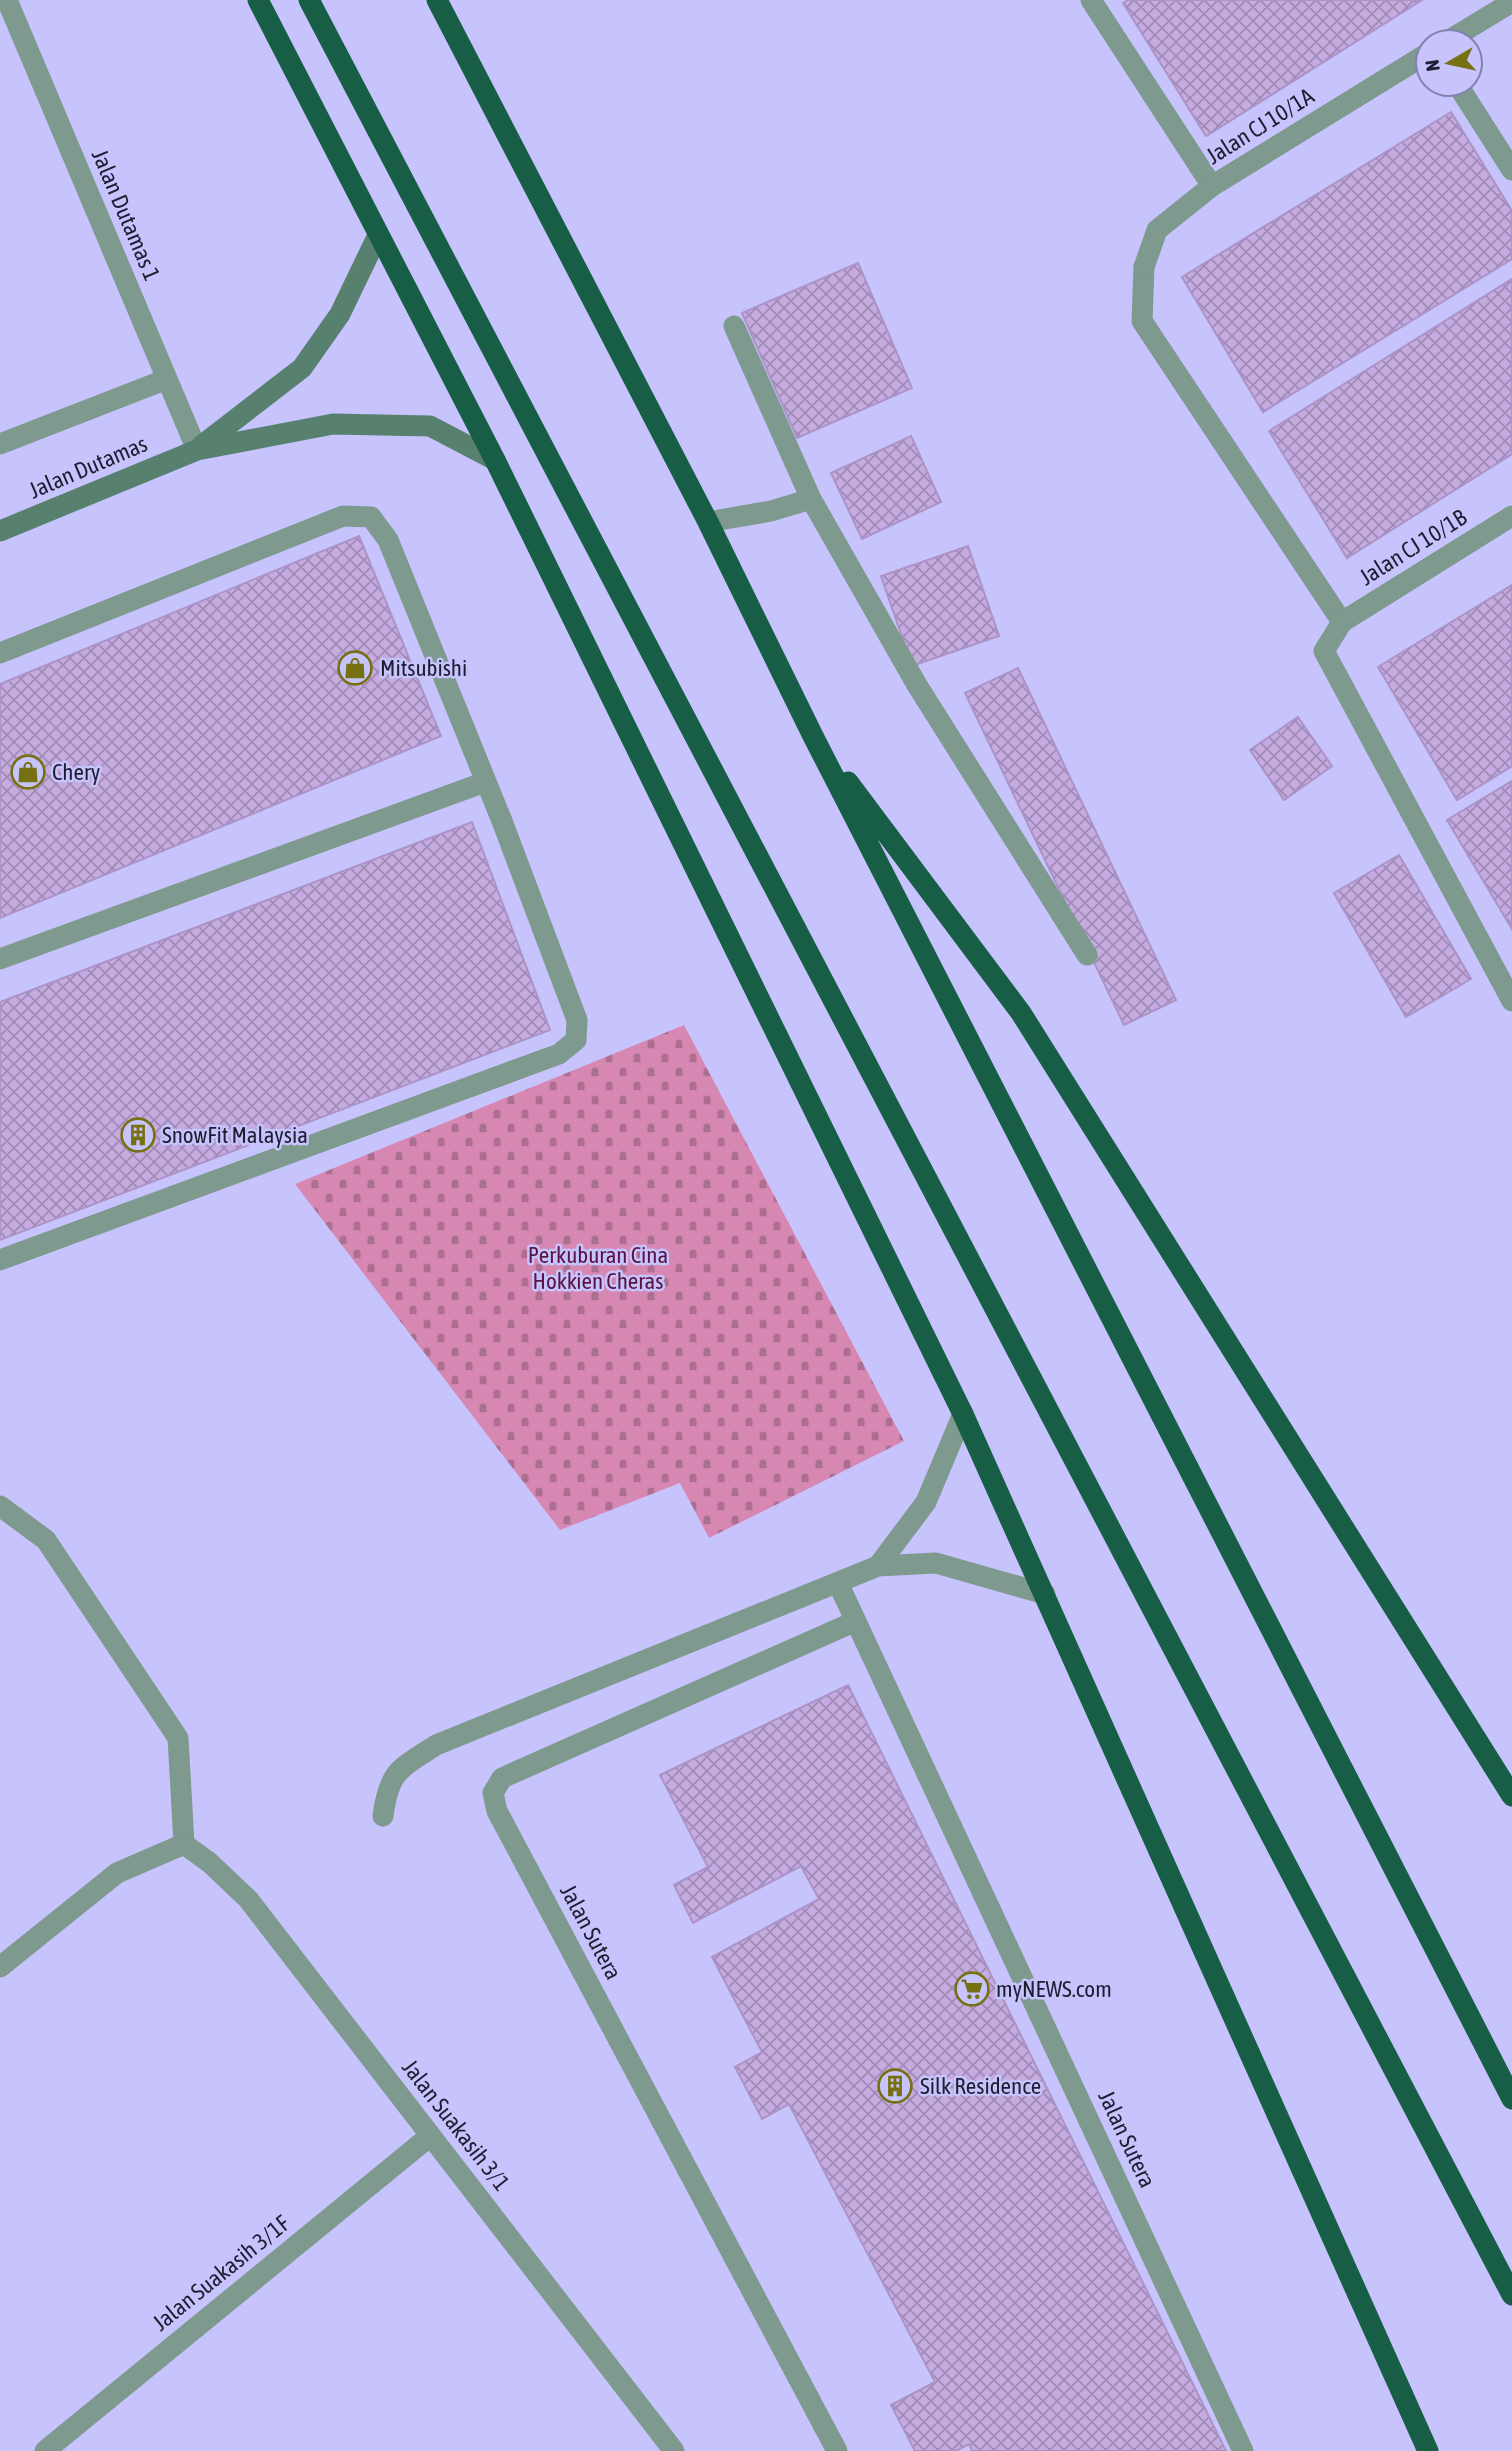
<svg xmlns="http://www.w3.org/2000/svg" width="1512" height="2451" font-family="'Asap Condensed',sans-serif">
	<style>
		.cemetery { fill: url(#cemetery-stones) }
		.building { fill: url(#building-cross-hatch); stroke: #ac93c7; stroke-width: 2 }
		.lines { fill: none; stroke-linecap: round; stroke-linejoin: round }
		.lane { stroke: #7e998d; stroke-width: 21 }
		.street { stroke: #7e998d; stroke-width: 21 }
		.secondary { stroke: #57806f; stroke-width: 21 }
		.highway { stroke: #185e47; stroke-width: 21 }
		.labels { text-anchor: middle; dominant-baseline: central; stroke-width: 5; stroke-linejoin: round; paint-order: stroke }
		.street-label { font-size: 23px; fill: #1f1d32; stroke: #c7c4fd }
		.poi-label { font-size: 23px; fill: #1f1d32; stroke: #c7c4fd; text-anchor: start }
		.park-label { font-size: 23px; fill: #5a1240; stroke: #c7c4fd }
	</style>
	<defs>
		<pattern id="cemetery-stones" width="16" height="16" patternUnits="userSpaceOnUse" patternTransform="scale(1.75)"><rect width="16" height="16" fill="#d688b2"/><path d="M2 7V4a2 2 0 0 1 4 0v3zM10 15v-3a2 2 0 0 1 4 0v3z" fill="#ad6f91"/></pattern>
		<pattern id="building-cross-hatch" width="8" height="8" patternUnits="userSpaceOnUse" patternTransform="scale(1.75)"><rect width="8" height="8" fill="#c5abe0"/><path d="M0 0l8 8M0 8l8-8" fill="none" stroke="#9f8bb6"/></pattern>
	</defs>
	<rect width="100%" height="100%" fill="#c7c4fd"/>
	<path class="cemetery" d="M684 1025 904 1441 709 1538 680 1483 560 1530 295 1184Z"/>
	<path class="building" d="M1128 0H1422L1206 136 1123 3Z
		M1451 112 1512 211V259L1263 412 1182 277Z
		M858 263 912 388 797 438 742 313Z
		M1512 279V454L1347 558 1269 431Z
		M911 436 941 502 862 539 831 473Z
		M359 536 441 736 0 918V684Z
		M968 546 999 636 912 666 881 576Z
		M1512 585V766L1457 800 1378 667Z
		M1018 668 1176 1000 1124 1025 965 693Z
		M1298 717 1332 766 1284 800 1250 750Z
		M1512 781V929L1447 820Z
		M472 822 550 1030 0 1240V1002Z
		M1399 855 1471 979 1406 1017 1334 893Z
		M848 1685 1226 2451H972L969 2444 956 2451H915L891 2405 935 2382 789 2104 762 2119 735 2067 762 2052 712 1957 819 1899 801 1866 693 1923 674 1885 708 1867 660 1775Z"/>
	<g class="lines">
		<path class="lane" d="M7 0 197 450
			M1091 0 1212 186
			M1457 84 1512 170
			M1144 267 1142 321 1342 622 1324 651 1512 1001
			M734 326 811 499
			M0 444 167 379
			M708 522 771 511 811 499 917 685 1087 955
			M0 653 343 516 371 517 388 540 502 821 577 1020 576 1040 559 1054 0 1260
			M0 959 485 782
			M0 1506 46 1540 178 1738 184 1844
			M878 1566 926 1502 963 1414
			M838 1583 1243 2451
			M383 1816C389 1771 399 1769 436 1745L878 1566 936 1563 1045 1594
			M837 2451 497 1811 493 1793 502 1778 856 1621"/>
		<path class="street" d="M1446 42 1512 2
			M1144 267 1157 230 1212 186 1428 53
			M1342 622 1512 516
			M0 1967 117 1873 184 1844 210 1863 248 1899 674 2451
			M45 2451 430 2136"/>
		<path class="secondary" d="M201 446 302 368 340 314 378 235
			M0 531 197 450 333 424 430 426 495 460"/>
		<path class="highway" d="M258 0 495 460 963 1414 1428 2451
			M309 0 1512 2295
			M437 0 708 522 813 736 1512 2099
			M848 782 1021 1013 1512 1796"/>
	</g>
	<defs>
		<symbol id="shop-ring" viewBox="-11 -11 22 22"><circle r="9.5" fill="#c7c4fd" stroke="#757012" stroke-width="1.5"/><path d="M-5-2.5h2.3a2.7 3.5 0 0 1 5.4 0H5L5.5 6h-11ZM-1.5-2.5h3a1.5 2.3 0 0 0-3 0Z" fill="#757012"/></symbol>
		<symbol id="building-ring" viewBox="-11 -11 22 22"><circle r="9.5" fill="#c7c4fd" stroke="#757012" stroke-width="1.5"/><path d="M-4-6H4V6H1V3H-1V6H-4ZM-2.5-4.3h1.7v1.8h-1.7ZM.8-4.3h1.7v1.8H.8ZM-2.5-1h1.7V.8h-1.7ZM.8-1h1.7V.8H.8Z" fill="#757012"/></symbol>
		<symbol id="supermarket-ring" viewBox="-11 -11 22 22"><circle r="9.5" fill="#c7c4fd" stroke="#757012" stroke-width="1.5"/><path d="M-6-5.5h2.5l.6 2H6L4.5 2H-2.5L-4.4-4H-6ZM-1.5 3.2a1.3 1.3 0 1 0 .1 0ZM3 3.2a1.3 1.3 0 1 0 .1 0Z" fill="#757012"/></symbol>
	</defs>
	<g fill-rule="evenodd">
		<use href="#shop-ring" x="336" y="649" width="38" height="38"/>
		<use href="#shop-ring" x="9" y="753" width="38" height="38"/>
		<use href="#building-ring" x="119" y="1116" width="38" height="38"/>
		<use href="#supermarket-ring" x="953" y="1970" width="38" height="38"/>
		<use href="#building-ring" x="876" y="2067" width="38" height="38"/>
	</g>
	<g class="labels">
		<g class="street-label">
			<text transform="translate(1260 126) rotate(-32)">Jalan CJ 10/1A</text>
			<text transform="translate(126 215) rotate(67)">Jalan Dutamas 1</text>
			<text transform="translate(88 467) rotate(-23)">Jalan Dutamas</text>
			<text transform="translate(1413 547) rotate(-32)">Jalan CJ 10/1B</text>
			<text transform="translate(591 1932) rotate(62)">Jalan Sutera</text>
			<text transform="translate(456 2125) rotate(52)">Jalan Suakasih 3/1</text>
			<text transform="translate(1127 2139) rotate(65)">Jalan Sutera</text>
			<text transform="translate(221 2273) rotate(-39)">Jalan Suakasih 3/1F</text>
		</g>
		<g class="poi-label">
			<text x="380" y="668">Mitsubishi</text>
			<text x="52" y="772">Chery</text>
			<text x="162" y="1135">SnowFit Malaysia</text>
			<text x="996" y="1989">myNEWS.com</text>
			<text x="920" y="2086">Silk Residence</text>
		</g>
		<g class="park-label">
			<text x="598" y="1255">Perkuburan Cina<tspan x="598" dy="26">Hokkien Cheras</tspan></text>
		</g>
	</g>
	<g transform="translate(1449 63) rotate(261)"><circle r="33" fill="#c7c4fd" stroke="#8481ac" stroke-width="2"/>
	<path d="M0-5L12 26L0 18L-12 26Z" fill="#757012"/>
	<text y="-10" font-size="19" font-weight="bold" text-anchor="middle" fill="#1f1d32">N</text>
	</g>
</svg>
